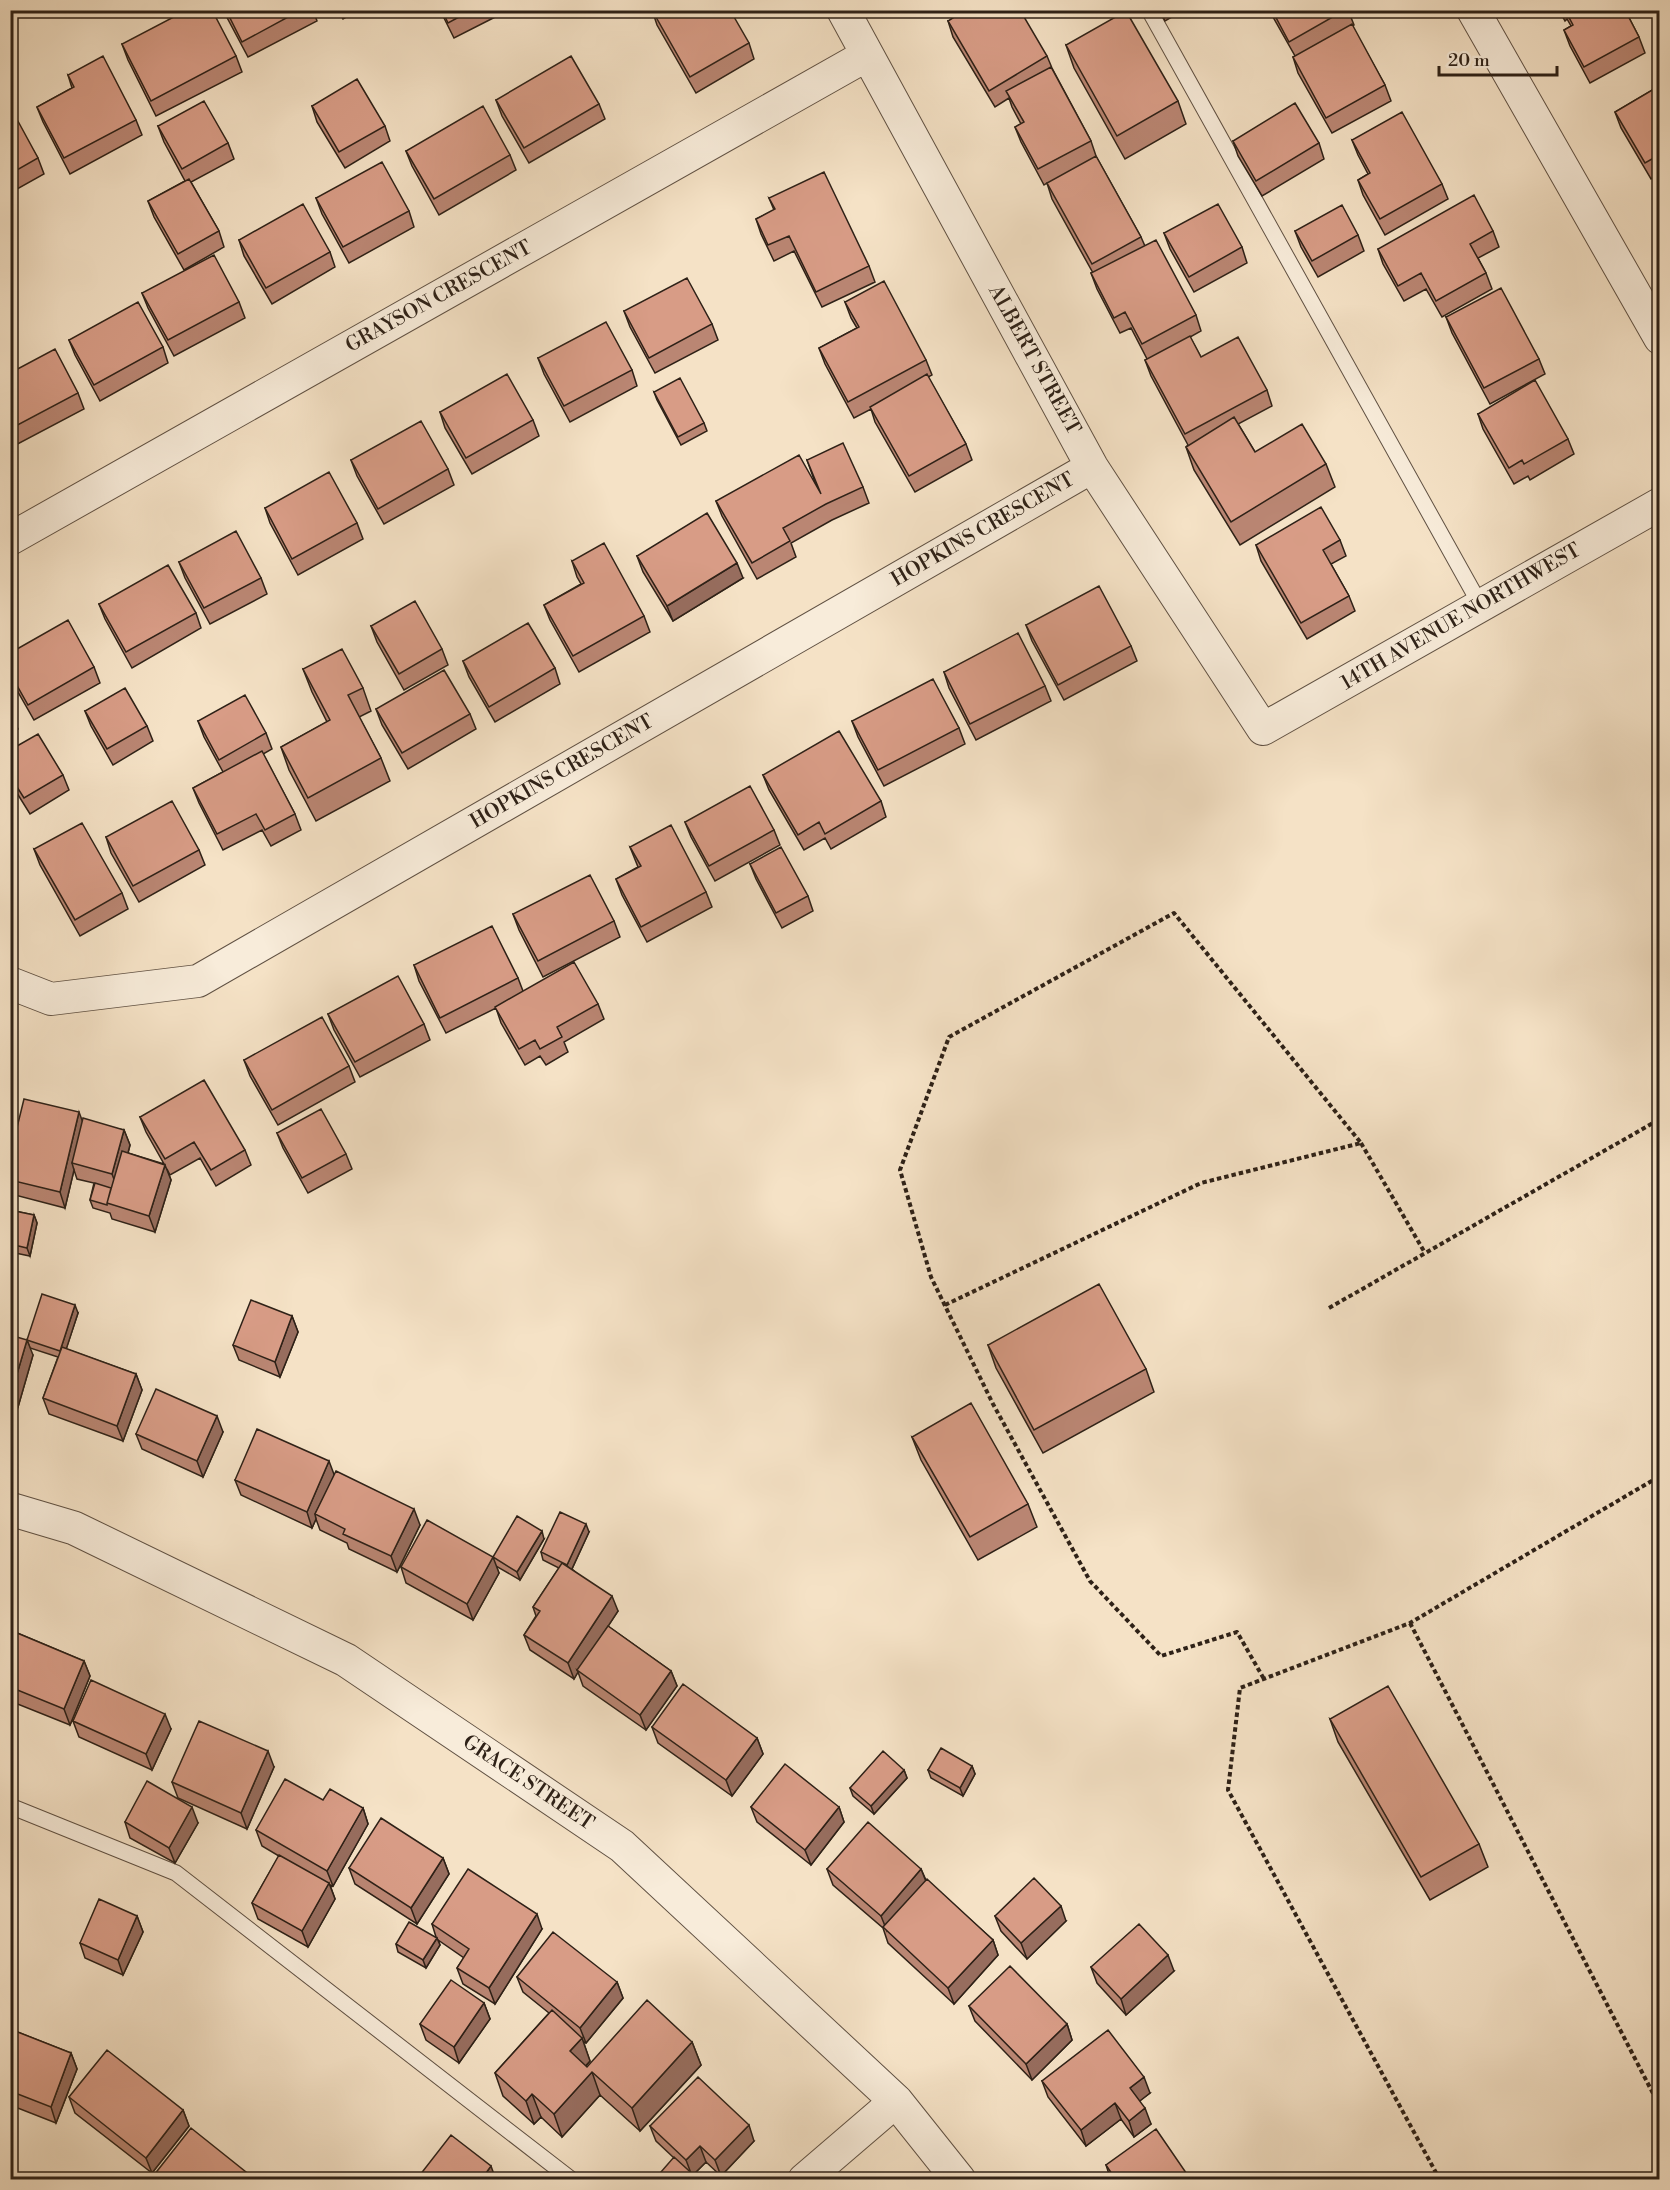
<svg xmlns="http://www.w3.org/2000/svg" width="1670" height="2190" font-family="'Libre Bodoni',serif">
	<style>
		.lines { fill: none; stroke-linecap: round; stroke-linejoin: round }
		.service-casing { stroke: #605143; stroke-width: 17 }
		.minor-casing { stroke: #605143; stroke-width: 34 }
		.tertiary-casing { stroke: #605143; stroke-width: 35 }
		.path { stroke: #2e2117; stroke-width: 4; stroke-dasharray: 4.5 3; stroke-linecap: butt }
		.service { stroke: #f8ecda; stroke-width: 15 }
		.minor { stroke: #f8ecda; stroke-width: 32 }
		.tertiary { stroke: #f8ecda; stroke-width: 33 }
		.wall { fill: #ba8673; stroke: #2e2117; stroke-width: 1.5 }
		.shaded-wall { fill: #976d5e; stroke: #2e2117; stroke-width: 1.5 }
		.building { fill: #d89c86; stroke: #2e2117; stroke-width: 1.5 }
		.labels { text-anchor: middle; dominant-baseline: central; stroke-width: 5; stroke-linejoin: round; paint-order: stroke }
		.street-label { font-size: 20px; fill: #2e2117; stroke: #f8ecda }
	</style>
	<rect width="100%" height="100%" fill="#f5e2c6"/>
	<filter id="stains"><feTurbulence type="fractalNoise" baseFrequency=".00333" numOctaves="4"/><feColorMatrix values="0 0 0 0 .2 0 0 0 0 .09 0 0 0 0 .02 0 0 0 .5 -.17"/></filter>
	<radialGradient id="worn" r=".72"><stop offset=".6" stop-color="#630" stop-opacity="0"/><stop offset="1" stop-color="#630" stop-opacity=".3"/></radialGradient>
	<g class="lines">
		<defs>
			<path id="service" d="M1149 10 1481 606
				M10 1806 176 1873 572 2180"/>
			<path id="minor" d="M843 10 1092 467 1263 729 1660 504
				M1473 10 1660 338
				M10 539 867 55
				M10 983 51 999 198 981 1092 467
				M804 2180 896 2101"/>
			<path id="tertiary" d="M10 1509 74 1528 346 1660 622 1846 896 2101 959 2180"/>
		</defs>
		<use href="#service" class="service-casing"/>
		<use href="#minor" class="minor-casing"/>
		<use href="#tertiary" class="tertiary-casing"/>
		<path class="path" d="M1361 1143 1425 1253
			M945 1305 1201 1183 1361 1143 1174 913 949 1037 900 1170 931 1277 993 1404 1090 1581 1161 1656 1237 1632 1264 1679
			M1329 1308 1660 1119
			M1410 1623 1660 2107
			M1440 2180 1228 1790 1240 1688 1410 1623 1660 1476
			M1654 2180 1660 2170"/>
		<use href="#service" class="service"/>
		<use href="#minor" class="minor"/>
		<use href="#tertiary" class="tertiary"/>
	</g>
	<path class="wall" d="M223 10H313L317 21 248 57Z
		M338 10H358L343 19Z
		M440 10H509L454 38Z
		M652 10 749 43 754 59 696 93 657 25Z
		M1160 10H1184L1165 21Z
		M1269 10H1348L1354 25 1352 26 1385 85 1391 101 1332 133 1298 73 1293 57 1295 56Z
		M1559 10H1625L1639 37 1645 53 1590 83 1570 46 1564 30 1571 26 1567 19 1565 21Z
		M948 21 1047 56 1052 68 1091 141 1096 156 1141 237 1145 246 1196 315 1201 331 1190 337 1201 357 1267 390 1272 406 1238 424 1255 452 1326 464 1335 487 1240 545 1194 470 1186 447 1188 445 1151 376 1145 360 1147 359 1131 328 1120 333 1097 289 1091 273H1093L1052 199 1047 183 1044 185 1021 142 1015 127 1021 124 1012 107 1009 98 995 107 953 37Z
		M122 44 236 56 242 72 156 116 128 60Z
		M1066 45 1178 101 1186 124 1125 159 1074 68Z
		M68 75 136 120 142 135 70 174 43 122 37 107 72 88Z
		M1659 86V174L1651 179 1621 128 1615 112Z
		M496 100 599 104 605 119 529 163 502 116Z
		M312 106 385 126 390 141 345 168 317 122Z
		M10 114 38 158 44 174 10 193Z
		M158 126 228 143 234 159 191 182 219 231 224 247 184 270 154 217 148 201 185 181 164 142Z
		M1352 140 1442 184 1448 199 1385 235 1363 195 1358 180 1368 174 1358 155Z
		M1233 141 1319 143 1324 159 1262 196 1238 156Z
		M406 151 510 155 516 170 439 215 412 166Z
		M316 198 409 211 414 227 349 263 322 214Z
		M769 198 869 266 875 282 822 307 794 251 774 261 761 234 756 219 774 210Z
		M1295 231 1358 235 1364 251 1318 277 1301 247Z
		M1493 231 1499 247 1478 258 1486 273 1492 289 1442 317 1426 289 1404 301 1383 264 1378 249Z
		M1164 233 1242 247 1247 263 1194 292 1170 249Z
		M239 240 330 252 335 267 272 304 244 256Z
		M142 293 239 302 245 318 174 356 148 308Z
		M845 302 926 360 932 375 928 377 966 444 972 460 915 492 875 422 871 409 854 418 825 364 819 348 857 328 851 318Z
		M624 311 712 324 718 340 655 373 630 327Z
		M1446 317 1539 359 1545 374 1490 404 1452 333Z
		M69 340 163 347 168 363 100 401 75 355Z
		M538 358 632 370 637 386 570 422 544 374Z
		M10 373 78 393 84 409 10 448Z
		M654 392 704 423 707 431 681 445 657 400Z
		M440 412 533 420 539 436 472 474 445 428Z
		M1478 414 1568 439 1574 454 1530 480 1528 476 1514 484 1483 429Z
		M351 460 448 469 454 485 384 524 357 476Z
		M807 460 863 487 869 503 832 520 791 543 796 557 757 579 722 516 716 501 817 488Z
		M265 508 357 523 363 539 298 575 270 523Z
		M1340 540 1346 556 1331 564 1349 596 1355 611 1307 639 1261 561 1256 545Z
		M637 556 743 578 673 621 643 572Z
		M572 561 644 616 650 632 579 672 550 620 544 605 581 584 577 577Z
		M179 562 261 578 267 594 210 624 185 578Z
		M99 604 196 613 201 628 132 668 105 619Z
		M1026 625 1131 646 1137 661 1064 700 1032 641Z
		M371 626 442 649 448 665 404 690 377 642Z
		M10 653 94 667 100 683 34 720 10 678Z
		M463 661 555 668 560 684 495 722 469 677Z
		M303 669 363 688 371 711 359 717 381 758 390 781 316 821 289 770 281 747 327 722 312 692Z
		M944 672 1045 686 1051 701 976 740 949 688Z
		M376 709 470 714 476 729 408 769 382 725Z
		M10 711 18 729 10 734Z
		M85 711 147 726 153 741 113 765 91 726Z
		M198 721 266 733 272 749 263 754 295 814 301 830 271 846 262 830 223 850 199 803 193 788 223 772 204 737Z
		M852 721 959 728 965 744 884 786 858 737Z
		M10 750 63 775 69 790 30 814 10 782Z
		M763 775 881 801 886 817 831 849 825 838 804 850 769 790Z
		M685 822 774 830 780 845 715 881 691 837Z
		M106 837 199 850 205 865 139 902 111 853Z
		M630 847 706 892 712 907 647 942 622 895 616 879 638 867Z
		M34 849 122 893 128 909 80 936 40 865Z
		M750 864 808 896 813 911 782 928 756 879Z
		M513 914 614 921 620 937 543 977 519 930Z
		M414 965 518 978 523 991 598 1004 604 1019 564 1042 568 1052 546 1065 540 1056 525 1065 501 1023 496 1008 446 1033 419 981Z
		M328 1014 424 1024 430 1040 360 1077 334 1030Z
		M244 1060 349 1066 355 1082 278 1125 250 1076Z
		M140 1117 245 1150 251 1165 216 1186 200 1158 170 1175 167 1169 171 1180 155 1232 112 1219 110 1213 93 1208 90 1200 94 1183 77 1179 74 1170 65 1208 11 1194 10 1156 82 1122 124 1130 130 1145 128 1153 164 1164 146 1132Z
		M277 1133 346 1154 352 1169 308 1193 283 1148Z
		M10 1210 34 1215 37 1223 30 1256 10 1252Z
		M78 1313 66 1349 136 1374 142 1390 123 1441 49 1414 43 1398 58 1357 30 1348 27 1340Z
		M292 1316 298 1332 280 1377 239 1360 233 1345Z
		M10 1335 33 1355 18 1407 10 1405Z
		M988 1345 1146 1369 1154 1392 1043 1453 996 1368Z
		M223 1432 203 1477 142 1449 136 1434Z
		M912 1437 1028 1504 1037 1527 978 1560 921 1460Z
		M334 1475 420 1525 397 1572 349 1549 347 1543 320 1530 316 1519 312 1528 241 1495 235 1480Z
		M589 1532 572 1569 618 1611 608 1626 671 1671 677 1686 646 1730 583 1686 578 1672 574 1679 530 1650 524 1635 536 1616 533 1607 559 1568 543 1560 541 1552Z
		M544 1539 520 1580 496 1566 499 1573 473 1620 406 1583 401 1567 493 1557Z
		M10 1630 84 1661 90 1676 70 1725 10 1701Z
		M1330 1719 1479 1844 1488 1867 1430 1900 1338 1742Z
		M73 1721 171 1729 152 1770 79 1737Z
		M652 1727 757 1738 763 1754 732 1796 658 1743Z
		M972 1766 975 1774 963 1796 931 1778 928 1770Z
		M274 1767 247 1829 178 1798 172 1782Z
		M904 1770 907 1778 874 1814 853 1796 850 1788Z
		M323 1800 363 1808 368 1824 333 1886 330 1885 335 1899 308 1947 258 1919 252 1903 279 1856 262 1846 256 1830Z
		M751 1807H839L844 1822 811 1865 757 1822Z
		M125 1822 198 1823 175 1863 130 1838Z
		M443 1858 449 1874 417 1924 355 1884 349 1868Z
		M827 1869H921L926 1880 993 1940 998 1955 954 2004 888 1943 883 1928 833 1885Z
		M137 1916 143 1932 123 1975 85 1958 80 1943Z
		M995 1916 1066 1921 1027 1959 1001 1931Z
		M432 1924 542 1929 495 2004 463 1984 457 1968 464 1958 438 1940 440 1945 426 1968 398 1952 396 1944 436 1937Z
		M1091 1967 1174 1971 1126 2015 1097 1983Z
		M517 1977 617 1982 623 1998 586 2043 583 2041 590 2061 586 2066 587 2067 692 2042 701 2065 640 2131 600 2095 562 2137 541 2117 534 2124 503 2096 495 2073 549 2013 523 1992Z
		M484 2003 490 2019 459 2063 426 2040 420 2024Z
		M969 2006 1067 2024 1072 2040 1032 2080 975 2021Z
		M10 2029 71 2053 77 2069 56 2123 10 2105Z
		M1042 2081 1150 2093 1139 2101 1151 2124 1134 2137 1121 2119 1086 2146 1048 2097Z
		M69 2097 183 2110 189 2126 152 2173 75 2113Z
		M650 2126 754 2141 721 2176 706 2162 693 2175 674 2158 656 2141Z
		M1106 2165 1191 2180H1111Z"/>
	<path class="shaded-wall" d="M737 563 743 578 673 621 667 606Z
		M11 1089 16 1105 10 1124Z
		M79 1112 85 1128 72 1163 74 1170 65 1208 60 1192Z
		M124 1130 130 1145 118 1190 112 1174Z
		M165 1165 171 1180 155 1232 149 1216Z
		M34 1215 37 1223 30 1256 27 1248Z
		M75 1305 78 1313 63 1359 60 1351Z
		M292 1316 298 1332 280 1377 275 1362Z
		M27 1340 33 1355 18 1407 12 1391Z
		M136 1374 142 1390 123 1441 117 1426Z
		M217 1416 223 1432 203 1477 197 1461Z
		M329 1461 335 1477 315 1514 316 1519 312 1528 307 1512Z
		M414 1509 420 1525 397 1572 391 1556Z
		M586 1524 589 1532 570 1573 567 1565Z
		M542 1531 544 1539 520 1580 517 1572Z
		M493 1557 499 1573 473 1620 467 1604Z
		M612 1596 618 1611 579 1671 577 1670 578 1672 574 1679 568 1663Z
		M84 1661 90 1676 70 1725 64 1709Z
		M671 1671 677 1686 646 1730 640 1715Z
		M165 1714 171 1729 152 1770 146 1754Z
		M757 1738 763 1754 732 1796 726 1780Z
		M268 1751 274 1767 247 1829 241 1813Z
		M972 1766 975 1774 963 1796 960 1788Z
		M904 1770 907 1778 874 1814 871 1806Z
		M192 1807 198 1823 175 1863 169 1848Z
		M839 1807 844 1822 811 1865 805 1850Z
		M363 1808 368 1824 333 1886 327 1871Z
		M443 1858 449 1874 417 1924 411 1908Z
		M921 1869 927 1884 887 1931 881 1916Z
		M329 1883 335 1899 308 1947 302 1931Z
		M1061 1906 1066 1921 1027 1959 1021 1943Z
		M537 1914 542 1929 495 2004 489 1988Z
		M137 1916 143 1932 123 1975 118 1960Z
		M437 1938 440 1945 426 1968 423 1960Z
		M993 1940 998 1955 954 2004 948 1988Z
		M1168 1955 1174 1971 1126 2015 1121 1999Z
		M617 1982 623 1998 586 2043 580 2028Z
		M484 2003 490 2019 459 2063 454 2047Z
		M1067 2024 1072 2040 1032 2080 1026 2064Z
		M582 2038 590 2061 578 2074 570 2051Z
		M692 2042 701 2065 640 2131 632 2108Z
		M71 2053 77 2069 56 2123 51 2107Z
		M592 2072 600 2095 562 2137 554 2114Z
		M1144 2077 1150 2093 1136 2104 1130 2088Z
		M532 2094 541 2117 534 2124 526 2101Z
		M1115 2103 1121 2119 1086 2146 1081 2130Z
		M1145 2108 1151 2124 1134 2137 1129 2121Z
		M183 2110 189 2126 152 2173 146 2158Z
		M749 2125 754 2141 721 2176 715 2160Z
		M700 2146 706 2162 692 2176 686 2160Z
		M491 2166 496 2180H481Z"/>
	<path class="building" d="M187 10H212L236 56 151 101 122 44Z
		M226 10H301L242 42Z
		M442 10H472L448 23Z
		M652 10H730L749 43 690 77Z
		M965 10H1020L1047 56 989 91 948 21Z
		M1272 10H1345L1289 42Z
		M1565 10H1625L1639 37 1584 67 1564 30 1573 25Z
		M1126 11 1178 101 1117 136 1066 45Z
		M1352 24 1385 85 1326 118 1293 57Z
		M103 56 136 120 64 158 37 107 74 87 68 75Z
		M571 56 599 104 524 148 496 100Z
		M1051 67 1091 141 1038 169 1015 127 1024 122 1006 91Z
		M357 79 385 126 339 152 312 106Z
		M1659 86V155L1645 163 1615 112Z
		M204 101 228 143 182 169 158 126Z
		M1295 103 1319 143 1256 181 1233 141Z
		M483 106 510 155 434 199 406 151Z
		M13 112 38 158 10 174V114Z
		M1402 112 1442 184 1380 219 1358 180 1370 173 1352 140Z
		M1096 156 1141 237 1092 264 1047 183Z
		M382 162 409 211 343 247 316 198Z
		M824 172 869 266 816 292 789 236 768 245 756 219 775 209 769 198Z
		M189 179 219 231 178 254 148 201Z
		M1474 195 1493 231 1470 244 1486 273 1436 301 1421 273 1398 286 1378 249Z
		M303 204 330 252 266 288 239 240Z
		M1218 204 1242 247 1189 277 1164 233Z
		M1342 205 1358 235 1312 261 1295 231Z
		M1156 240 1196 315 1142 344 1125 312 1114 318 1091 273Z
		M214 255 239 302 168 340 142 293Z
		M687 278 712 324 649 358 624 311Z
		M884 281 926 360 848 402 819 348 859 327 845 302Z
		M1501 288 1539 359 1484 388 1446 317Z
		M138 302 163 347 94 385 69 340Z
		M606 322 632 370 564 406 538 358Z
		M1190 336 1201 357 1238 337 1267 390 1185 434 1145 360Z
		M55 349 78 393 10 429V373Z
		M507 374 533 420 466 458 440 412Z
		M927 374 966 444 909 476 870 407Z
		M680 378 704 423 678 437 654 392Z
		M1535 380 1568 439 1524 464 1522 460 1509 468 1478 414Z
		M1234 417 1255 452 1302 424 1326 464 1231 522 1186 447Z
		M421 421 448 469 378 509 351 460Z
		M843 443 863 487 826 504 783 528 790 541 752 563 716 501 799 455 821 494 807 460Z
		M329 472 357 523 292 559 265 508Z
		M1321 507 1340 540 1323 550 1349 596 1301 623 1256 545Z
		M707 513 737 563 667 606 637 556Z
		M236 531 261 578 204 608 179 562Z
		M604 543 644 616 573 656 544 605 584 583 572 561Z
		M168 565 196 613 126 652 99 604Z
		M1099 586 1131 646 1058 685 1026 625Z
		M415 601 442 649 399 674 371 626Z
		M68 620 94 667 28 705 10 673V653Z
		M528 623 555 668 489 707 463 661Z
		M1018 633 1045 686 970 724 944 672Z
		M342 649 363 688 348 695 381 758 308 798 281 747 330 720 303 669Z
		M444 670 470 714 402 753 376 709Z
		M933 679 959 728 878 770 852 721Z
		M125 688 147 726 107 749 85 711Z
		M245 695 266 733 219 760 198 721Z
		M839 731 881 801 825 834 819 822 798 835 763 775Z
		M38 734 63 775 24 798 10 776V750Z
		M262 751 295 814 265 830 256 814 217 834 193 788Z
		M750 786 774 830 709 866 685 822Z
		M172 801 199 850 133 886 106 837Z
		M82 823 122 893 75 920 34 849Z
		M671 825 706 892 641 927 616 879 641 866 630 847Z
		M781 847 808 896 776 913 750 864Z
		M590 875 614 921 538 961 513 914Z
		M492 926 518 978 440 1018 414 965Z
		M574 962 598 1004 557 1027 562 1037 540 1049 535 1040 519 1049 495 1007Z
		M398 976 424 1024 355 1062 328 1014Z
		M322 1017 349 1066 272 1110 244 1060Z
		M204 1080 245 1150 211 1170 194 1142 165 1159 140 1117Z
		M24 1099 79 1112 60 1192 10 1180V1156Z
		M321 1109 346 1154 302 1178 277 1133Z
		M83 1118 124 1130 112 1174 72 1163Z
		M122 1151 165 1165 149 1216 107 1203Z
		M95 1183 111 1188 107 1203V1205L90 1200Z
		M10 1210 34 1215 27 1248 10 1244Z
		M1099 1284 1146 1369 1034 1430 988 1345Z
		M42 1294 75 1305 60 1351 27 1340Z
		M251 1300 292 1316 275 1362 233 1345Z
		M10 1335 27 1340 12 1391H10Z
		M62 1347 136 1374 117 1426 43 1398Z
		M156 1389 217 1416 197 1461 136 1434Z
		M971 1403 1028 1504 970 1537 912 1437Z
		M257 1429 329 1461 307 1512 235 1480Z
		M336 1471 414 1509 391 1556 343 1534 345 1529 315 1514Z
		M560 1512 586 1524 567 1565 541 1552Z
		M517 1516 542 1531 517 1572 493 1557Z
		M427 1520 493 1557 467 1604 401 1567Z
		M562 1563 612 1596 568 1663 524 1635 540 1611 533 1607Z
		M608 1626 671 1671 640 1715 577 1670Z
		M10 1630 84 1661 64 1709 10 1687Z
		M91 1680 165 1714 146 1754 73 1721Z
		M683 1684 757 1738 726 1780 652 1727Z
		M1388 1686 1479 1844 1421 1877 1330 1719Z
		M199 1721 268 1751 241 1813 172 1782Z
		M941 1748 972 1766 960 1788 928 1770Z
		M883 1751 904 1770 871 1806 850 1788Z
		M785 1764 839 1807 805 1850 751 1807Z
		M285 1779 323 1800 330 1789 363 1808 327 1871 256 1830Z
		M147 1781 192 1807 169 1848 125 1822Z
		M381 1818 443 1858 411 1908 349 1868Z
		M868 1822 921 1869 881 1916 827 1869Z
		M279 1855 329 1883 302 1931 252 1903Z
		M468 1869 537 1914 489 1988 457 1968 469 1949 432 1924Z
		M1034 1878 1061 1906 1021 1943 995 1916Z
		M927 1879 993 1940 948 1988 883 1927Z
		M99 1899 137 1916 118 1960 80 1943Z
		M409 1922 437 1938 423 1960 396 1944Z
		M1139 1924 1168 1955 1121 1999 1091 1967Z
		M553 1932 617 1982 580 2028 517 1977Z
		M1010 1966 1067 2024 1026 2064 969 2006Z
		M451 1980 484 2003 454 2047 420 2024Z
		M647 2000 692 2042 632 2108 592 2072 554 2114 532 2094 526 2101 495 2073 552 2010 582 2038 570 2051 587 2067Z
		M10 2029 71 2053 51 2107 10 2091Z
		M1108 2030 1144 2077 1130 2088 1145 2108 1129 2121 1115 2103 1081 2130 1042 2081Z
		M107 2050 183 2110 146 2158 69 2097Z
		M698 2077 749 2125 715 2160 700 2146 686 2160 650 2126Z
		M191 2128 256 2180H160L154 2175Z
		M1156 2129 1191 2180H1116L1106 2165Z
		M451 2135 491 2166 481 2180H416Z
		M674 2157 699 2180H654Z"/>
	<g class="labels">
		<g class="street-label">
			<text transform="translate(439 297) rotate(-29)">GRAYSON CRESCENT</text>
			<text transform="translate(1034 360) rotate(61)">ALBERT STREET</text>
			<text transform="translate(983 530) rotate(-30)">HOPKINS CRESCENT</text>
			<text transform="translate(1461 617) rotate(-30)">14TH AVENUE NORTHWEST</text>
			<text transform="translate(562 772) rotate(-30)">HOPKINS CRESCENT</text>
			<text transform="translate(528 1783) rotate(34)">GRACE STREET</text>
		</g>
	</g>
	<rect width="1670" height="2190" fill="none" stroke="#f5e2c6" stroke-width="36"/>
	<rect x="12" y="12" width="1646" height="2166" fill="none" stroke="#2e2117" stroke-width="3"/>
	<rect x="18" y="18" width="1634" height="2154" fill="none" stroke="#2e2117" stroke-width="1.5"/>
	<path d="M1439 66v9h118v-9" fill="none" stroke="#2e2117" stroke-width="3"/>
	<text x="1448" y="66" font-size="18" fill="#2e2117" stroke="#f8ecda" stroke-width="4.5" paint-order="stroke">20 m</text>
	<rect width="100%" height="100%" filter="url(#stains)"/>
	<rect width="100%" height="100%" fill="url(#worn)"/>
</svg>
